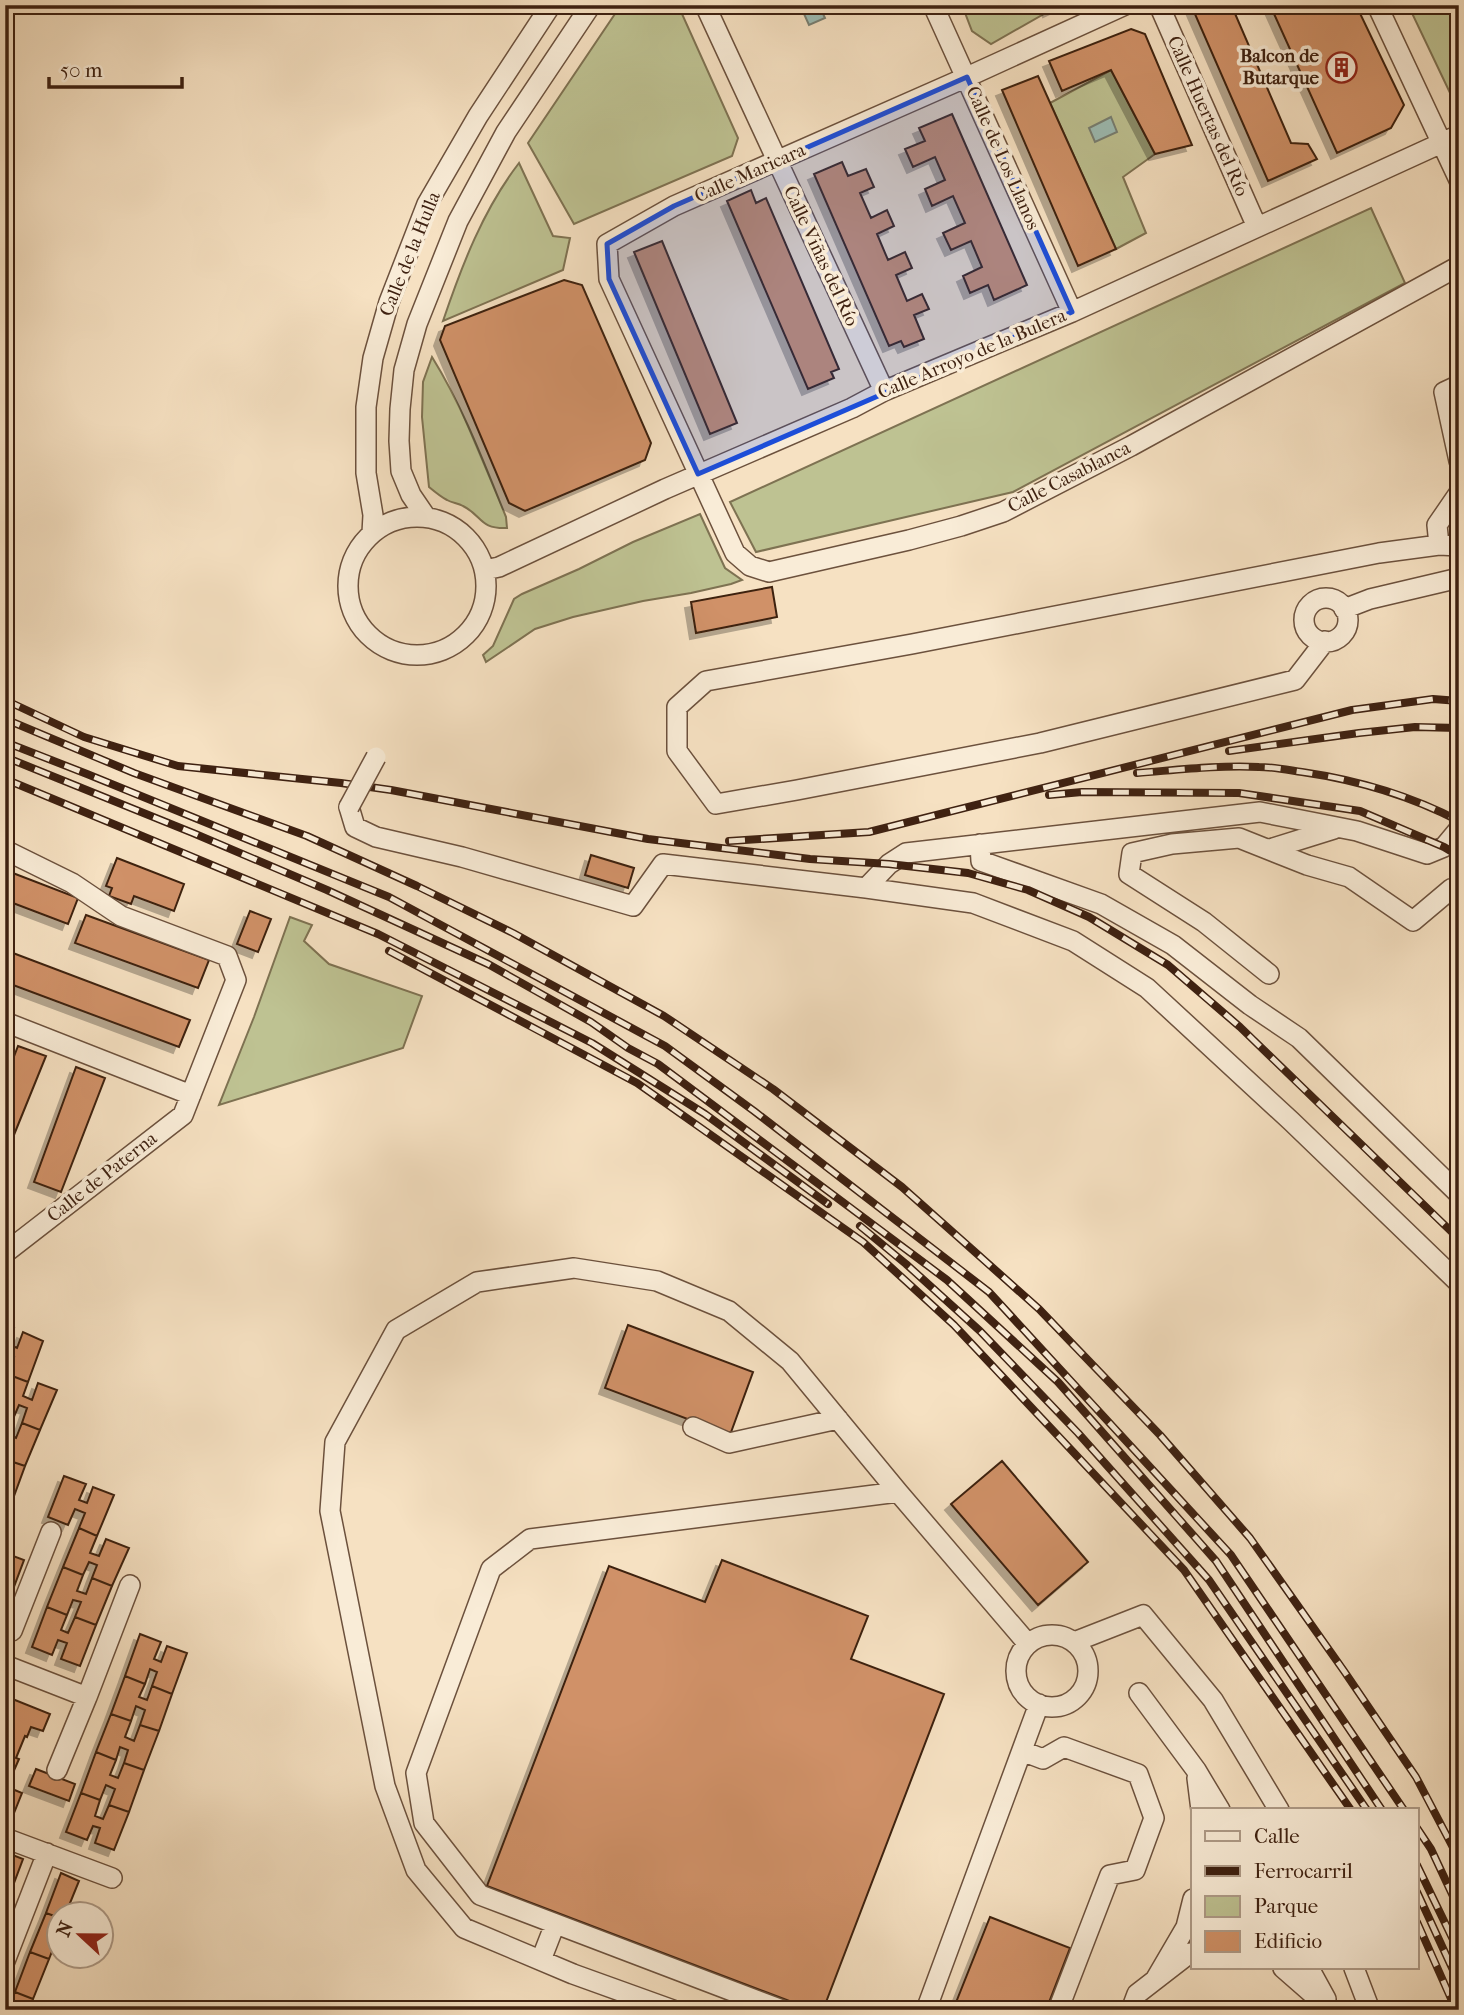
<svg xmlns="http://www.w3.org/2000/svg" width="1464" height="2015" font-family="'IM FELL French Canon',serif">
	<style>
		.green { fill: #bec292; stroke: #7e7252; stroke-width: 2 }
		.water { fill: #9dbdb5; stroke: #777f73; stroke-width: 2 }
		.building { fill: #d09167; stroke: #3e2111; stroke-width: 2; filter: url(#shadow) }
		.lines { fill: none; stroke-linecap: round; stroke-linejoin: round }
		.minor-casing { stroke: #6c513d; stroke-width: 22 }
		.minor { stroke: #f9ecd7; stroke-width: 19 }
		.rail-casing { stroke: #3e2111; stroke-width: 8 }
		.rail { stroke: #f9ecd7; stroke-width: 5; stroke-dasharray: 16; stroke-linecap: butt }
		.minor-bridge-casing { stroke: #6c513d; stroke-width: 22; stroke-linecap: butt }
		.minor-bridge { stroke: #f9ecd7; stroke-width: 19 }
		.marked { fill: #1d4ed8; fill-opacity: 0.2; stroke: #1d4ed8; stroke-width: 5; stroke-linejoin: round }
		.labels { text-anchor: middle; dominant-baseline: central; stroke-width: 7; stroke-linejoin: round; paint-order: stroke }
		.poi-label { font-size: 19px; font-weight: bold; fill: #3e2111; stroke: #f9ecd7; text-anchor: end }
		.street-label { font-size: 19px; fill: #3e2111; stroke: #f9ecd7 }
	</style>
	<defs>
		<filter id="shadow"><feDropShadow dx="-6" dy="6" stdDeviation="0" flood-color="#0004"/></filter>
	</defs>
	<rect width="100%" height="100%" fill="#f6e1c2"/>
	<filter id="stains"><feTurbulence type="fractalNoise" baseFrequency=".00286" numOctaves="4"/><feColorMatrix values="0 0 0 0 .2 0 0 0 0 .09 0 0 0 0 .02 0 0 0 .5 -.17"/></filter>
	<radialGradient id="worn" r=".72"><stop offset=".6" stop-color="#630" stop-opacity="0"/><stop offset="1" stop-color="#630" stop-opacity=".3"/></radialGradient>
	<path class="green" d="M621 5H678L738 138 732 156 574 224 528 143Z
		M962 5H1047L1049 11 991 44 972 31Z
		M1418 5H1459V92L1451 95 1410 9Z
		M1111 70 1155 154 1123 177 1146 233 1116 249 1050 103Z
		M519 163 553 236 570 238 563 270 443 321C462 265 483 210 519 163Z
		M1371 208 1405 283 1013 492 756 552 730 502Z
		M432 357C463 407 484 463 506 517L507 528C479 529 483 516 463 506 458 503 452 503 447 500 441 497 435 492 429 487L422 417 423 382Z
		M700 514 725 568 742 580 731 584 691 593 643 601 573 617 535 629 486 662 483 655 493 646 514 599 522 594 579 569 633 542Z
		M290 917 312 925 304 941 329 964 422 996 403 1048 219 1105 254 1017Z"/>
	<path class="water" d="M800 5H819L825 18 809 25Z
		M1111 117 1117 132 1095 142 1089 128Z"/>
	<path class="building" d="M1047 5H1062L1049 11Z
		M1191 5H1235L1233 9 1291 143 1308 144 1317 159 1268 181Z
		M1270 5H1356L1404 105 1391 128 1337 153Z
		M1131 29 1145 34 1192 145 1155 154 1111 70 1062 91 1049 61Z
		M1038 76 1116 249 1078 266 1002 90Z
		M952 114 1027 285 994 300 988 285 970 293 963 276 982 267 971 241 951 250 943 233 965 223 953 196 932 206 925 189 945 180 935 157 913 167 905 149 925 141 919 128Z
		M842 162 848 176 866 169 874 187 860 193 871 218 887 210 894 226 877 234 888 260 905 252 912 268 896 275 907 301 922 294 929 309 914 315 924 339 904 347 901 341 889 346 814 174Z
		M751 190 756 203 766 198 839 369 831 372 834 378 808 389 727 201Z
		M662 241 737 423 710 434 634 252Z
		M564 280 582 285 651 443 645 460 525 511 509 503 440 340 445 326Z
		M772 587 777 617 696 633 691 602Z
		M591 855 634 868 628 888 585 875Z
		M117 858 184 884 174 911 134 896 131 904 109 896 112 888 106 886Z
		M5 870 78 898 68 924 5 900Z
		M250 911 271 919 258 952 237 944Z
		M86 915 209 960 198 988 75 943Z
		M5 950 190 1020 179 1047 5 982Z
		M18 1046 46 1056 5 1157V1080Z
		M76 1067 105 1078 61 1192 34 1182Z
		M5 1167 13 1170 5 1192Z
		M5 1324 14 1328 8 1344 17 1348 23 1332 43 1341 28 1382 7 1374 14 1357 5 1354Z
		M628 1325 753 1372 730 1435 605 1388Z
		M7 1374 28 1382 23 1396 32 1400 38 1383 57 1390 40 1430 22 1423 27 1408 19 1405 13 1419 5 1416V1378Z
		M5 1416 13 1419 7 1434 16 1438 22 1423 40 1430 25 1466 7 1460 12 1447 5 1444Z
		M7 1460 25 1466 10 1507 5 1505V1464Z
		M1002 1461 1088 1562 1038 1605 951 1504Z
		M64 1476 86 1484 79 1500 87 1503 93 1487 114 1495 97 1536 79 1528 85 1513 75 1509 68 1525 48 1517Z
		M79 1528 97 1536 90 1553 99 1556 106 1539 129 1548 112 1586 92 1578 97 1565 89 1562 83 1575 63 1567Z
		M5 1553 24 1560 9 1600 5 1598Z
		M722 1560 868 1616 851 1659 944 1694 823 2010H813L487 1886 609 1566 705 1602Z
		M63 1567 83 1575 77 1591 86 1594 92 1578 112 1586 96 1625 75 1617 81 1602 73 1600 67 1615 47 1607Z
		M47 1607 67 1615 61 1630 68 1633 75 1617 96 1625 80 1666 61 1659 67 1643 58 1640 52 1655 32 1647Z
		M140 1634 161 1642 154 1659 161 1662 167 1646 187 1653 172 1694 152 1686 157 1672 150 1669 145 1684 125 1676Z
		M125 1676 145 1684 139 1697 147 1700 152 1686 172 1694 159 1731 140 1725 145 1710 136 1706 131 1721 111 1714Z
		M5 1696 50 1714 43 1731 31 1727 27 1737 25 1736 16 1758 19 1759 12 1775 9 1773 5 1784Z
		M111 1714 131 1721 125 1737 134 1741 140 1725 159 1731 144 1770 124 1763 128 1750 120 1747 116 1760 96 1752Z
		M96 1752 116 1760 110 1775 118 1778 124 1763 144 1770 129 1812 109 1805 115 1789 106 1785 100 1800 81 1793Z
		M36 1769 75 1784 69 1801 29 1786Z
		M5 1786 22 1793 12 1818 5 1815Z
		M81 1793 100 1800 95 1816 103 1819 109 1805 129 1812 114 1850 95 1843 100 1828 93 1826 87 1840 66 1832Z
		M5 1852 23 1859 8 1899 5 1898Z
		M61 1873 79 1881 66 1913H60V1918L46 1913Z
		M46 1913 60 1918V1931L49 1959 30 1952Z
		M990 1917 1070 1948 1046 2010H953Z
		M30 1952 49 1959 33 1999 15 1992Z
		M15 1992 33 1999 29 2010H8Z"/>
	<g class="lines">
		<defs>
			<path id="minor" d="M705 5 884 391
				M933 5 1072 312
				M1125 5 967 77 674 206 607 244 609 279 735 553 750 566 769 572 909 540 961 526 1003 512 1131 446 1459 266
				M1159 5 1257 227
				M1377 5 1459 180
				M1459 385 1444 392 1459 461
				M426 517 411 495 401 471 399 441 400 409 404 370 417 324 458 221 506 132 591 5
				M348 586a69 69 0 1 1 138 0a69 69 0 1 1-138 0Z
				M372 533 373 515 366 473V407L373 358 389 302 427 204 478 116 551 5
				M1439 545 1437 525 1459 493
				M485 570 499 567 665 489 852 408 884 391 1072 312 1459 135
				M1304 620a22 22 0 1 1 44 0a22 22 0 1 1-44 0Z
				M1344 609 1370 599 1459 578
				M1325 641 1295 680 1040 743 797 790 716 804 677 751V707L706 681 912 644 1379 553 1439 545 1459 546
				M349 807 355 827 376 837 462 857 633 906 663 864 866 888 973 903 1073 941 1147 988 1291 1121 1459 1283
				M980 844 981 861 1101 904 1173 945 1250 1005 1299 1038 1459 1194
				M1270 849 1334 829
				M5 850 72 883 121 916 227 956 236 980 183 1115 5 1253
				M866 888 889 864 906 853 1260 812 1357 831 1427 854 1444 847 1459 829
				M1269 974 1204 922 1129 874 1132 853 1172 844 1239 838 1307 865 1349 877 1413 921 1451 889 1459 894
				M5 1022 191 1095
				M693 1427 729 1443 838 1419
				M5 1629 12 1631 51 1532
				M1016 1671a36 36 0 1 1 72 0a36 36 0 1 1-72 0Z
				M1074 1642 1143 1615 1213 1700 1279 1810
				M5 1665 87 1697 130 1585
				M1139 1693 1196 1770 1220 1810
				M1022 1751 1043 1759 1064 1747 1138 1774 1154 1818 1135 1870 1110 1875 1058 2010
				M57 1770 87 1697
				M1197 1778 1201 1810
				M5 1838 112 1878
				M541 1960 555 1924
				M5 1961 47 1853
				M1283 1968 1331 2010
				M1309 1968 1326 1999
				M1354 1968 1370 2010
				M1155 1980 1186 1927 1193 1899
				M673 2010 573 1974 464 1928 416 1870 385 1786 330 1511 335 1442 396 1330 477 1282 574 1268 657 1281 729 1311 790 1361 898 1492 1028 1644
				M782 2010 480 1895 424 1823 416 1773 491 1569 530 1539 898 1492
				M926 2010 1039 1704
				M1131 2010 1137 1994 1190 1953H1193"/>
		</defs>
		<use href="#minor" class="minor-casing"/>
		<use href="#minor" class="minor"/>
		<defs>
			<path id="rail" d="M5 700 84 737 178 766 341 783 391 790 648 839 810 859 889 864 968 873 1028 890 1089 917 1168 965 1240 1027 1459 1239
				M5 719 134 773 307 836 417 886 513 933 664 1016 773 1089 902 1187 1039 1309 1160 1435 1250 1538 1344 1671 1416 1777 1459 1859
				M5 742 87 774 389 897 665 1046 754 1111 989 1292 1231 1555 1404 1810
				M1229 751 1359 733 1415 727 1459 728
				M5 757 193 833 327 890 488 964 591 1022 628 1048 658 1064 947 1280 1058 1382 1216 1561 1382 1810
				M1137 773C1177 770 1218 765 1259 767 1273 767 1288 770 1302 772 1357 780 1409 795 1459 821
				M5 779 378 934 592 1043 705 1114 828 1204
				M1049 795 1082 792 1239 793 1360 811 1444 847 1459 856
				M729 841 869 832 1352 710 1433 699 1459 701
				M389 951 637 1083 863 1242 954 1325 1184 1570 1351 1810
				M860 1226 906 1264 980 1331 1078 1433 1209 1580 1367 1810
				M1417 1828 1431 1849 1459 1909
				M1417 1865 1459 1952
				M1417 1892 1459 1983
				M1417 1922 1456 2010"/>
		</defs>
		<use href="#rail" class="rail-casing"/>
		<use href="#rail" class="rail"/>
		<defs>
			<path id="minor-bridge" d="M349 807 376 757"/>
		</defs>
		<use href="#minor-bridge" class="minor-bridge-casing"/>
		<use href="#minor-bridge" class="minor-bridge"/>
	</g>
	<path class="marked" d="M967 77 1072 312 698 474 609 279 607 244 674 206Z"/>
	<defs>
		<symbol id="building-ring" viewBox="-11 -11 22 22"><circle r="9.5" fill="#f9ecd7" stroke="#8f2418" stroke-width="1.5"/><path d="M-4-6H4V6H1V3H-1V6H-4ZM-2.5-4.3h1.7v1.8h-1.7ZM.8-4.3h1.7v1.8H.8ZM-2.5-1h1.7V.8h-1.7ZM.8-1h1.7V.8H.8Z" fill="#8f2418"/></symbol>
	</defs>
	<g fill-rule="evenodd">
		<use href="#building-ring" x="1324" y="50" width="35" height="35"/>
	</g>
	<g class="labels">
		<g class="poi-label">
			<text x="1319" y="56">Balcon de<tspan x="1319" dy="22">Butarque</tspan></text>
		</g>
		<g class="street-label">
			<text transform="translate(1208 116) rotate(66)">Calle Huertas del Río</text>
			<text transform="translate(1003 158) rotate(66)">Calle de Los Llanos</text>
			<text transform="translate(750 173) rotate(-24)">Calle Maricara</text>
			<text transform="translate(410 254) rotate(-68)">Calle de la Hulla</text>
			<text transform="translate(821 256) rotate(65)">Calle Viñas del Río</text>
			<text transform="translate(972 354) rotate(-23)">Calle Arroyo de la Bulera</text>
			<text transform="translate(1069 477) rotate(-27)">Calle Casablanca</text>
			<text transform="translate(102 1177) rotate(-38)">Calle de Paterna</text>
		</g>
	</g>
	<rect width="1464" height="2015" fill="none" stroke="#f6e1c2" stroke-width="28"/>
	<rect x="7" y="7" width="1450" height="2001" fill="none" stroke="#3e2111" stroke-width="3.5"/>
	<rect x="14" y="14" width="1436" height="1987" fill="none" stroke="#3e2111" stroke-width="2"/>
	<rect x="1191" y="1808" width="228" height="161" fill="#f9ecd7" stroke="#ae9b88" stroke-width="2"/>
	<rect x="1205" y="1831" width="35" height="10" fill="#f9ecd7" stroke="#ae9b88" stroke-width="2"/>
	<text x="1254" y="1843" font-size="21" fill="#3e2111">Calle</text>
	<rect x="1205" y="1866" width="35" height="10" fill="#3e2111" stroke="#ae9b88" stroke-width="2"/>
	<text x="1254" y="1878" font-size="21" fill="#3e2111">Ferrocarril</text>
	<rect x="1205" y="1896" width="35" height="21" fill="#bec292" stroke="#ae9b88" stroke-width="2"/>
	<text x="1254" y="1913" font-size="21" fill="#3e2111">Parque</text>
	<rect x="1205" y="1931" width="35" height="21" fill="#d09167" stroke="#ae9b88" stroke-width="2"/>
	<text x="1254" y="1948" font-size="21" fill="#3e2111">Edificio</text>
	<g transform="translate(80 1935) rotate(292)"><circle r="33" fill="#f9ecd7" stroke="#ae9b88" stroke-width="2"/>
	<path d="M0-5L12 26L0 18L-12 26Z" fill="#8f2418"/>
	<text y="-10" font-size="19" font-weight="bold" text-anchor="middle" fill="#3e2111">N</text>
	</g>
	<path d="M49 77v10h133v-10" fill="none" stroke="#3e2111" stroke-width="3.5"/>
	<text x="60" y="77" font-size="21" fill="#3e2111" stroke="#f9ecd7" stroke-width="5" paint-order="stroke">50 m</text>
	<rect width="100%" height="100%" filter="url(#stains)"/>
	<rect width="100%" height="100%" fill="url(#worn)"/>
</svg>
